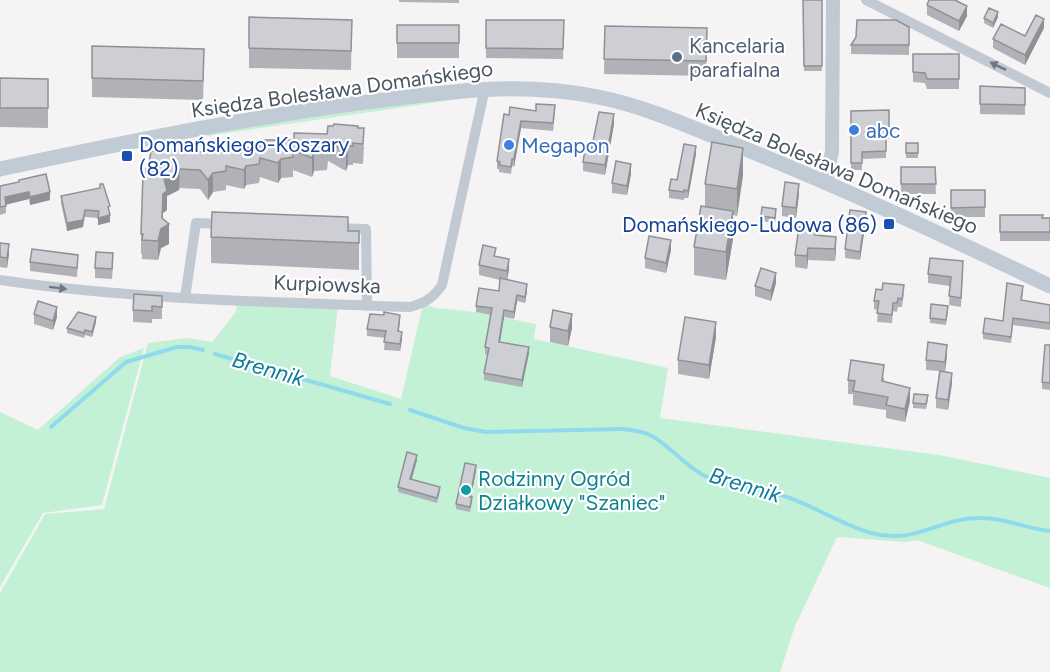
<svg xmlns="http://www.w3.org/2000/svg" width="1050" height="672" font-family="Figtree,sans-serif">
	<style>
		.green { fill: #c3f1d5 }
		.lines { fill: none; stroke-linecap: round; stroke-linejoin: round }
		.stream { stroke: #90daee; stroke-width: 4 }
		.minor { stroke: #c1cad2; stroke-width: 10 }
		.tertiary { stroke: #c1cad2; stroke-width: 14 }
		.secondary { stroke: #c1cbd6; stroke-width: 15 }
		.wall { fill: #b0b2b7 }
		.shaded-wall { fill: #909195 }
		.building { fill: #cdcfd5; stroke: #909195; stroke-width: 1.5 }
		.oneway { fill: #6e7983 }
		.service-dot { fill: #5c6f8a; stroke: #fff; stroke-width: 2 }
		.shop-dot { fill: #3f7fe0; stroke: #fff; stroke-width: 2 }
		.transit-dot { fill: #1a4fb4; stroke: #fff; stroke-width: 2 }
		.culture-dot { fill: #0f9aa8; stroke: #fff; stroke-width: 2 }
		.labels { text-anchor: middle; dominant-baseline: central; stroke-width: 4.5; stroke-linejoin: round; paint-order: stroke }
		.service-label { font-size: 21px; fill: #4e5e75; stroke: #fff; text-anchor: start }
		.street-label { font-size: 21px; fill: #4a5661; stroke: #fff }
		.shop-label { font-size: 21px; fill: #366cbe; stroke: #fff; text-anchor: start }
		.transit-label { font-size: 21px; fill: #164399; stroke: #fff; text-anchor: start }
		.culture-label { font-size: 21px; fill: #0d838f; stroke: #fff; text-anchor: start }
		.water-label { font-size: 22px; font-style: italic; fill: #0c7c9b; stroke: #fff }
	</style>
	<rect width="100%" height="100%" fill="#f5f3f3"/>
	<path class="green" d="M452 97V100L206 136 210 132Z
		M239 300 338 305 330 376 401 399 423 304 436 308 476 312 536 324 534 339 668 368 660 418 939 455 1050 478V588L917 540 905 542 837 537 795 626 780 672H0V593L45 514 104 509 148 343 187 338 212 342 235 313Z
		M144 348 102 505 43 513 0 587V412L38 430 120 357Z"/>
	<g class="lines">
		<path class="stream" d="M215 354 390 404
			M410 410 464 428 486 432 622 429C632 430 643 431 652 436 673 448 689 471 712 479 736 488 763 489 787 497 816 507 842 525 871 533 914 545 940 518 978 518 1003 517 1026 529 1050 531
			M51 427 126 362 177 347H190L203 350"/>
		<path class="minor" d="M866 0 1050 93
			M334 228 366 229 367 306
			M0 280C136 300 273 302 410 307 425 303 433 298 442 285L485 88
			M185 298 196 223 225 224"/>
		<path class="tertiary" d="M826 181 832 151 833 0"/>
		<path class="secondary" d="M0 169C117 144 234 120 352 104 437 93 513 80 598 97 645 106 690 127 733 144 841 187 945 236 1050 286"/>
	</g>
	<path class="wall" d="M399 0H459V3L399 2Z
		M803 0H822V71H804Z
		M927 5 967 16 959 31 927 15Z
		M249 17 352 20 351 70 249 68Z
		M998 17 993 28 984 23V18Z
		M486 20H564L563 59 486 58Z
		M397 25H459V58H397Z
		M605 26 707 28 706 76 604 74Z
		M909 27V55L851 54V45L856 37Z
		M1044 28 1025 65 993 48V39L1025 36Z
		M92 46 204 68 203 100 92 97Z
		M913 54H959V89H927L925 83 913 82Z
		M0 78 48 79V128L0 127Z
		M980 86 1025 88V115L980 114Z
		M889 110V139H886V158L862 159V170H851V111Z
		M536 111 555 113 553 131 521 128 514 167 512 166 511 174 499 172V169H497V161L509 115Z
		M614 124 605 175 583 171V162Z
		M358 128 364 147 363 164 353 163V165H348L346 171 328 161 327 170 314 171 312 177 293 170V177L281 178 278 183 260 177 259 183 246 185 244 189 226 185V190L213 192 208 200 200 189 180 188 179 190 167 196V210L163 213V219L169 244 161 248 158 260 142 259V254H141V234L145 175 226 153 259 148Z
		M906 143H918V158H906Z
		M696 154 688 198H684V200L669 198V190Z
		M901 167H935L936 194H901Z
		M631 174 627 195 612 193V183Z
		M743 175 737 216 733 215V239L726 280 694 275V247L705 206V184Z
		M19 182 50 200 30 205 29 199 6 204V213L0 215V186Z
		M951 190H985V217H951Z
		M799 194 796 218 782 216V206Z
		M61 196 110 214V222L98 225V218L85 217 83 227 67 231 61 203Z
		M776 214 775 223 761 221V216Z
		M1000 215 1050 218V241H1000Z
		M866 220 860 260 845 258V249Z
		M348 231H359V270L211 263V237Z
		M815 235 836 250 835 261 808 260 807 269 795 267V255Z
		M0 243 9 254 7 268 0 267Z
		M671 250 666 273 645 268V258Z
		M496 256 509 269 507 280 527 291 525 303 517 301 514 319 504 317 500 342 529 353 522 387 484 380V373L488 355 485 354V347L491 315 476 312V306L499 291 500 280 479 275V265Z
		M30 262 78 263 77 277 30 271Z
		M113 263 112 279 95 278V268Z
		M963 270 961 307 949 305 950 286 928 283V274Z
		M776 283 771 301 755 296V286Z
		M1023 292 1022 301 1050 305V330L1013 325 1011 343 983 339V333L1003 321Z
		M904 293 902 307H898L897 312 893 311 892 323 877 322 878 310 874 309V301Z
		M162 296V319H152V323L133 322V310Z
		M948 311 946 325 930 323V318Z
		M34 314 57 317 53 330 34 324Z
		M96 322 92 337 85 335 84 338 67 333V328Z
		M400 322 399 331 402 339 400 351 384 350 385 338 367 336V329Z
		M550 327 572 328 568 346 550 342Z
		M716 337 709 379 678 374V360Z
		M1050 345V390L1042 389V382Z
		M947 355 945 372 952 383 948 410 936 408V398L939 371 926 370V360Z
		M884 378V381L910 401 905 422 886 418V410L853 405V394H848V380Z
		M928 400 926 409 913 408V403Z
		M417 460 412 479 440 492 437 503 398 492V487Z
		M476 470 471 497 472 502 470 512 456 509V504Z"/>
	<path class="shaded-wall" d="M967 6V16L959 31V21Z
		M998 12V17L993 28V23Z
		M1044 19V28L1025 65V55Z
		M614 114V124L605 175V165Z
		M521 121V128L514 167V159Z
		M348 146V165L346 171V151Z
		M696 146V154L688 198V191Z
		M743 148V175L737 216V189Z
		M314 152V171L312 177V158Z
		M281 159V178L278 183V163Z
		M631 164V174L627 195V186Z
		M246 166V185L244 189V170Z
		M180 169 179 190 167 196V210L163 213 162 228 169 224V244L161 248 158 260V241L164 179Z
		M213 173V192L208 200V180Z
		M799 184V194L796 218V208Z
		M29 192V199L5 205V197Z
		M50 192V200L30 205V197Z
		M85 210 83 227 67 231V223Z
		M733 211V239L726 280V252Z
		M866 212V220L860 260V252Z
		M110 215V222L98 225V218Z
		M836 237V250L835 261V249Z
		M671 240V250L666 273V263Z
		M9 244V254L7 268V258Z
		M808 248V260L807 269V256Z
		M509 259V269L507 281V271Z
		M776 273V283L771 301V291Z
		M527 284V291L525 303V297Z
		M517 295V301L514 319V312Z
		M57 307V317L53 330V321Z
		M504 310V317L499 348V342Z
		M572 314V328L568 346V331Z
		M96 317V322L92 337V332Z
		M716 322V337L709 379V365Z
		M402 332V339L400 351V344Z
		M947 345V355L945 372V362Z
		M529 347V353L522 387V380Z
		M952 373V383L948 410V400Z
		M910 388V401L905 422V409Z
		M417 455V460L410 484V479Z
		M476 465V470L470 502V497Z"/>
	<path class="building" d="M803 0H822V66H804Z
		M929 0H955L967 6 959 21 927 5Z
		M989 8 998 12 993 23 984 18Z
		M1036 15 1044 19 1025 55 993 39 1001 24 1025 36Z
		M249 17 352 20 351 51 249 48Z
		M486 20H564L563 49 486 48Z
		M857 20H896L909 27V45H851L856 37Z
		M397 25H459V43H397Z
		M605 26 707 28 706 61 604 59Z
		M92 46 204 49 203 81 92 78Z
		M913 54H959V79H927L925 73 913 72Z
		M0 78 48 79V108H0Z
		M980 86 1025 88V105L980 104Z
		M536 104 555 105 553 123 521 121 514 159H512L511 167 499 165 500 162 497 161 504 114 509 115 510 107 536 111Z
		M889 110V132H886V151L862 152V163H851V111Z
		M599 112 614 114 605 165 583 162 585 150 591 151Z
		M334 124 358 126V128H364L363 144 353 143V146H348L346 151 328 142 327 151 314 152 312 158 293 150V157L281 159 278 163 260 158 259 164 246 166 244 170 226 166V171L213 173 208 180 200 170 180 169 179 171 164 179 167 191 163 194 162 218 169 224 161 229 158 241 142 240 143 234H141L143 174 145 175 146 169H148L151 151 158 152V150L226 153V147L259 148 260 140H294V133L327 134 328 126H333Z
		M712 142 743 148 737 189 705 184Z
		M906 143H918V153H906Z
		M684 144 696 146 688 191 684 190V192L669 190 671 179 677 180Z
		M616 161 631 164 627 186 612 183Z
		M901 167H935L936 184H901Z
		M46 174 50 192 30 197 29 192 5 197 6 206 0 207V186L19 182V180Z
		M785 182 799 184 796 208 782 206Z
		M100 184H103L110 206 108 207 110 215 98 218 99 211 85 210 83 220 67 223 61 196 100 188Z
		M951 190H985V207L951 208Z
		M701 206 733 211 726 252 694 247Z
		M762 207 776 209 775 218 761 216Z
		M850 210 866 212 860 252 845 249Z
		M212 212 348 217V231H359V243L211 237Z
		M1000 215H1043L1042 218H1050V232H1000Z
		M799 227 815 230V235L836 237 835 249 808 248 807 256 795 255Z
		M649 236 671 240 666 263 645 258Z
		M0 243 9 244 7 258 0 257Z
		M483 245 496 248 494 256 509 259 507 271 479 265Z
		M32 249 78 255 77 268 30 262Z
		M96 252 113 253 112 269 95 268Z
		M930 258 963 261 961 298 949 296 951 277 928 274Z
		M761 268 776 273 771 291 755 286Z
		M500 278 527 284 525 297 517 295 514 312 504 310 499 342 529 347 522 380 484 373 489 348 485 347 492 308 476 306 479 288 499 291Z
		M883 283 904 285 902 299 898 298 897 303H893L892 315 877 313 879 301H874L876 289 882 290Z
		M1007 283 1023 286 1021 300 1050 305V323L1013 318 1011 337 983 333 985 318 1003 321Z
		M134 294 162 296V307L152 306V311L133 310Z
		M38 301 57 307 53 321 34 314Z
		M931 304 948 306 946 320 930 318Z
		M553 310 572 314 568 331 550 327Z
		M78 312 96 317 92 332 85 330 84 333 67 328Z
		M384 312 400 315 398 331 402 332 400 344 384 342 386 331 367 329 370 314 384 315Z
		M685 317 716 322 709 365 678 360Z
		M928 342 947 345 945 362 926 360Z
		M1045 345H1050V383L1042 382Z
		M851 360 884 365 882 381 910 388 905 409 886 405 888 397 853 391 855 381 848 380Z
		M940 371 952 373 948 400 936 398Z
		M914 394 928 395 926 404 913 403Z
		M407 452 417 455 410 479 440 487 437 498 398 487Z
		M465 463 476 465 470 497H472L470 507 456 504Z"/>
	<defs><path id="oneway-solid" d="M-6-.8H1V-3.2L6.5 0L1 3.2V.8H-6Z" transform="scale(1.5)"/></defs>
	<g class="oneway">
		<use href="#oneway-solid" transform="translate(998 66) rotate(-154)"/>
		<use href="#oneway-solid" transform="translate(58 288) rotate(7)"/>
	</g>
	<circle class="service-dot" cx="677" cy="57" r="6"/>
	<g class="shop-dot">
		<circle cx="854" cy="130" r="6"/>
		<circle cx="509" cy="145" r="6"/>
	</g>
	<g class="transit-dot">
		<rect x="121" y="150" width="12" height="12" rx="3"/>
		<rect x="883" y="218" width="12" height="12" rx="3"/>
	</g>
	<circle class="culture-dot" cx="466" cy="490" r="6"/>
	<g class="labels">
		<g class="service-label">
			<text x="689" y="45">Kancelaria<tspan x="689" dy="24">parafialna</tspan></text>
		</g>
		<g class="street-label">
			<text transform="translate(342 89) rotate(-8)">Księdza Bolesława Domańskiego</text>
			<text transform="translate(837 168) rotate(23)">Księdza Bolesława Domańskiego</text>
			<text transform="translate(327 284) rotate(2)">Kurpiowska</text>
		</g>
		<g class="shop-label">
			<text x="866" y="130">abc</text>
			<text x="521" y="145">Megapon</text>
		</g>
		<g class="transit-label">
			<text x="139" y="144">Domańskiego-Koszary<tspan x="139" dy="24">(82)</tspan></text>
			<text x="877" y="224" text-anchor="end">Domańskiego-Ludowa (86)</text>
		</g>
		<g class="culture-label">
			<text x="478" y="478">Rodzinny Ogród<tspan x="478" dy="24">Działkowy "Szaniec"</tspan></text>
		</g>
		<g class="water-label">
			<text transform="translate(268 369) rotate(16)">Brennik</text>
			<text transform="translate(745 485) rotate(17)">Brennik</text>
		</g>
	</g>
</svg>
